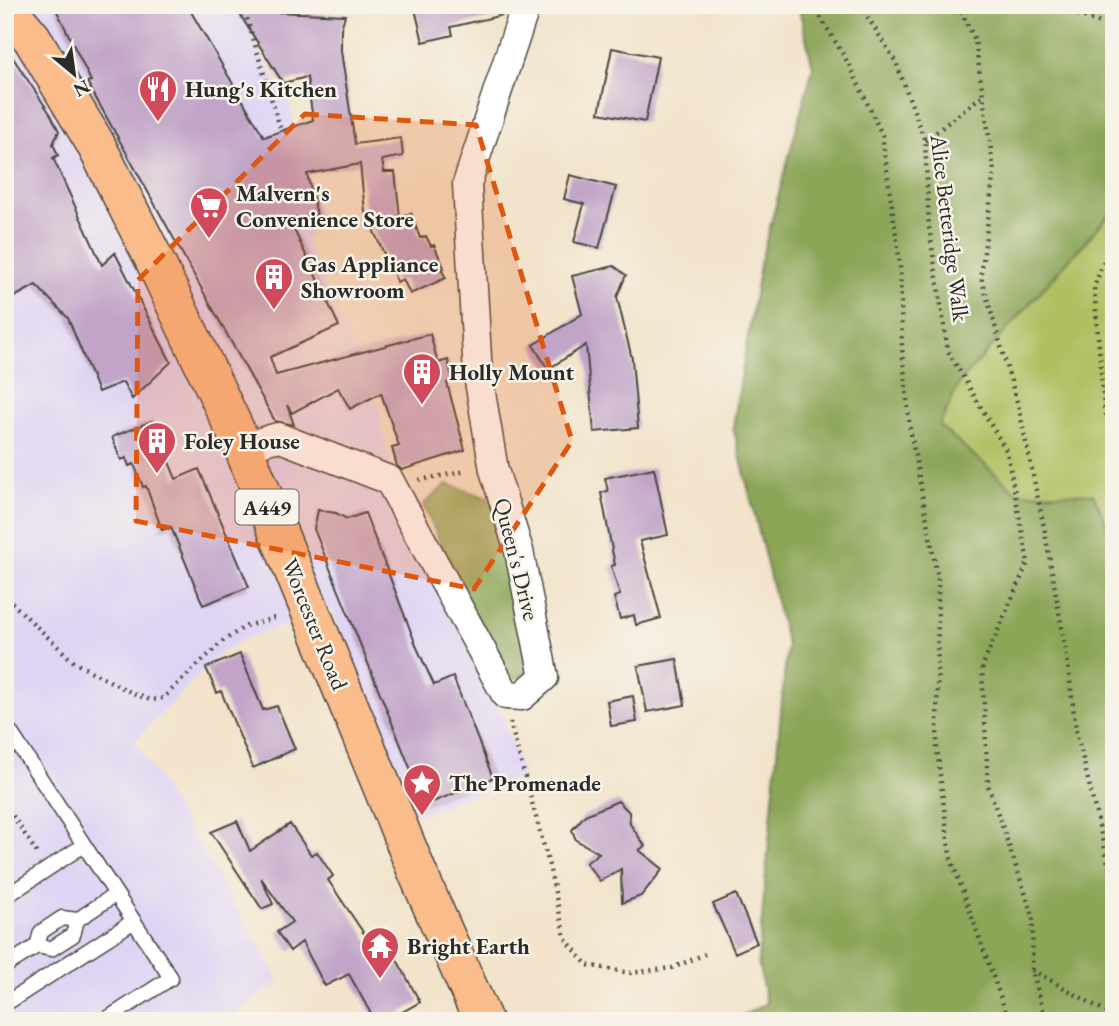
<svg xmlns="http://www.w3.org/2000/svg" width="1119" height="1026" font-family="'EB Garamond',serif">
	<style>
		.built { fill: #e0d4f4 }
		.green { fill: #b0bf62; stroke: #6e7546; stroke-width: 2 }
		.forest { fill: #8ca658; stroke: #5c6842; stroke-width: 2 }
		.building { fill: #c1a4c8 }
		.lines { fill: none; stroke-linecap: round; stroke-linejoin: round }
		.service-casing { stroke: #494743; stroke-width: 17 }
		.minor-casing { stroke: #494743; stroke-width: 31 }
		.trunk-casing { stroke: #494743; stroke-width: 41 }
		.path { stroke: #494743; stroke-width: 4.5; stroke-dasharray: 2 5; stroke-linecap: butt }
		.service { stroke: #fff; stroke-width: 14 }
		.minor { stroke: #fff; stroke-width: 28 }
		.trunk { stroke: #f9bc8a; stroke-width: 38 }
		.marked { fill: #df570e; fill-opacity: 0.2; stroke: #df570e; stroke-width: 5; stroke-dasharray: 14 9; stroke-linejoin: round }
		.labels { text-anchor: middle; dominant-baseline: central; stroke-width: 5; stroke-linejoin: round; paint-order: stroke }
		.shield { fill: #f7f3e8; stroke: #686764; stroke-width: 2 }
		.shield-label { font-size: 21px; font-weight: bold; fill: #2b2b2b }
		.poi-label { font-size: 23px; font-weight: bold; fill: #2b2b2b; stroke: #f7f3e8; text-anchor: start }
		.street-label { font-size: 23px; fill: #2b2b2b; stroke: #f7f3e8 }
	</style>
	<rect width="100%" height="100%" fill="#f7f3e8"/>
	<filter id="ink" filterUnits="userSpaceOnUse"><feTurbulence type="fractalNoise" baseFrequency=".0143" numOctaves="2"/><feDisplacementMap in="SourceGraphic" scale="14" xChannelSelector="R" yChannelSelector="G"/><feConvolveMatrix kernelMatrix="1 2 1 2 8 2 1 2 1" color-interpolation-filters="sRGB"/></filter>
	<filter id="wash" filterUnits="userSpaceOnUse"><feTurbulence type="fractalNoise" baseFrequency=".00686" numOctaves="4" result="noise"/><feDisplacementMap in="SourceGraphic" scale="28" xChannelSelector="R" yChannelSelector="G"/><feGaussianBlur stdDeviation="1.57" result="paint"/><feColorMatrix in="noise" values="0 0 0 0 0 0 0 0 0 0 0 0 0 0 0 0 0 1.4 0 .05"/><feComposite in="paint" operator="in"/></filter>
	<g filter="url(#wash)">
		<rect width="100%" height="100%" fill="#f2e3ca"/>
		<path class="built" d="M5 5H239L268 68 289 103 319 214 306 241 375 394 392 473 478 649 524 776 413 816 332 610 243 639 220 653 135 741 280 981 221 1021H5Z"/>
		<path class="green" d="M1114 210V541L1093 494 1018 493 939 426 959 383Z"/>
		<path class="forest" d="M798 5H1114V209L959 383 939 426 1018 493 1093 494 1114 541V1021H734L766 1003 758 961 787 646 733 427 760 264 813 67Z
			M447 484 497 501 533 670 506 683 423 505Z"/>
		<g id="blocks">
			<path class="building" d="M54 5H187L264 137 313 120 307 77 283 83 234 5H275L278 12 345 15 341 29V51L355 144 401 138 403 156 382 160 384 172H395L400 217 411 213 420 238 426 236 431 246 434 245 444 268 441 269 446 278 410 294 403 279 397 282 365 212 360 164 307 174 317 215 290 221 339 326 270 357 276 375 430 334 438 363 448 360 453 381 447 383 465 450 402 470 397 466 392 448 399 446 381 393 350 409 338 388 292 413 287 405 294 425 275 421 87 82 91 81Z
				M414 5H502L503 15 451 27 453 35 423 42Z
				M5 46 51 115 59 131 53 144 58 155 53 158 102 265 115 253 171 362 132 399 123 382 98 392 68 318 36 285 5 302Z
				M612 48 658 57 645 122 599 113Z
				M570 175 616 187 599 248 574 242 584 204 564 199Z
				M614 266 626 275 617 297 632 359 638 428 594 432 586 345 548 369 533 345 582 314 572 276Z
				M152 421 176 479 199 469 249 587 203 605 171 527 162 530 146 486 143 487 134 464 129 466 126 458 121 460 112 437Z
				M654 468 668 535 640 541 661 618 636 625 634 615 620 619 614 597 620 595 611 566 615 565 601 493 608 491 605 478Z
				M318 510 336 513 347 519 365 513 418 650 434 685 453 677 493 778 425 805 314 529Z
				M240 654 263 710 277 706 295 749 253 768 221 691 217 693 206 668Z
				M677 659 685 705 647 712 638 666Z
				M633 696 637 722 611 726 607 701Z
				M618 801 629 812 630 824 645 846 639 850 663 869 641 896 622 903 621 869 600 881 586 863 599 853 576 840 572 830 585 815Z
				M237 821 250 851 290 824 311 855 317 852 333 876 328 880 369 941 383 934 420 1002 386 1021H375L349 974 325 986 302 942 290 951 277 932 292 922 261 878 273 904 262 909 211 832Z
				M736 894 757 943 735 953 713 904Z"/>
		</g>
	</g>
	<g filter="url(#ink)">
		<use href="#blocks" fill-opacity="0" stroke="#494743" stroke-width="2"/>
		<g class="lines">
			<defs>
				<path id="service" d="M5 724 116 894 77 920
					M5 897 84 845
					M5 966 37 946 41 932 62 918 77 920 73 935 51 949 37 946
					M5 1004 134 921
					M104 1021 171 978 116 894"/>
				<path id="minor" d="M243 447 278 437 389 480 506 695 522 696 544 677 519 551 494 470 478 375 467 184 526 5"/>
				<path id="trunk" d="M5 6 32 38 95 143 154 259 243 447 418 874 483 1021"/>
			</defs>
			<use href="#service" class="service-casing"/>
			<use href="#minor" class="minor-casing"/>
			<use href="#trunk" class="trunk-casing"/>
			<path class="path" d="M243 5 281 131
				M813 5 850 66 882 135 900 263 902 348 910 429 938 580 937 750 950 856 1009 1021
				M860 5 896 62 925 141 929 227 948 351 1007 452 1028 562 982 667 988 785 1033 916 1032 970 1046 1021
				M958 5 975 40 994 171 981 277 1019 409 1044 527 1067 657 1076 730 1114 888
				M1051 5 1114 28
				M925 141 983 95
				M1114 236 1094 287 1104 407 1114 444
				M419 480 466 471
				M5 601 11 602 75 663 134 694 151 700 163 698 223 641 246 626 278 617
				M510 722 548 861 565 938 587 965 630 973 672 968 705 954
				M5 804 37 853
				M1032 970 1114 1016"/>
			<use href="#service" class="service"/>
			<use href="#minor" class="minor"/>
			<use href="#trunk" class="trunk"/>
		</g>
	</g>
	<path class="marked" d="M305 114 476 125 572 441 474 589 136 521 138 280Z"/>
	<defs>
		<symbol id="restaurant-pin" viewBox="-11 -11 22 30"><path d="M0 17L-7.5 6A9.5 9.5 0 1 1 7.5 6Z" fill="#d1495b" stroke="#f7f3e8"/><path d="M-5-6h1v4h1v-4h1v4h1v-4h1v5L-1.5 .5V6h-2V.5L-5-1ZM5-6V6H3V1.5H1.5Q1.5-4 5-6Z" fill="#fff"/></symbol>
		<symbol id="supermarket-pin" viewBox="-11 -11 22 30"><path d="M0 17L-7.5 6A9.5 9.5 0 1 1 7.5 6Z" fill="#d1495b" stroke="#f7f3e8"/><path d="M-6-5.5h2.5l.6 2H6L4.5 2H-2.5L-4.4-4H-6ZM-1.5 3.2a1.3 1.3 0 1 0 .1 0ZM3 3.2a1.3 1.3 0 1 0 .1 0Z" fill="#fff"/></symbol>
		<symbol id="building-pin" viewBox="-11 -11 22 30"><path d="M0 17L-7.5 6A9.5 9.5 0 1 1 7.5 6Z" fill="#d1495b" stroke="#f7f3e8"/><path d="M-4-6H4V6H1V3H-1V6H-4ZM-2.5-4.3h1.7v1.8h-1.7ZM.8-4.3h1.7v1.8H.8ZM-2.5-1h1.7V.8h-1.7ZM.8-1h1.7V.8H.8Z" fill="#fff"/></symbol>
		<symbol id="sight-pin" viewBox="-11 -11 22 30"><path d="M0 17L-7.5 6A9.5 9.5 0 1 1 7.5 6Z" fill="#d1495b" stroke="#f7f3e8"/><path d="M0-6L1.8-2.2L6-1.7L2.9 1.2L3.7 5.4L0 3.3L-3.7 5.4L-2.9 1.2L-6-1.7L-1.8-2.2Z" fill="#fff"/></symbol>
		<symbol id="temple-pin" viewBox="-11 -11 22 30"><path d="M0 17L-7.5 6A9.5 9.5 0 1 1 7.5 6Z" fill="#d1495b" stroke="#f7f3e8"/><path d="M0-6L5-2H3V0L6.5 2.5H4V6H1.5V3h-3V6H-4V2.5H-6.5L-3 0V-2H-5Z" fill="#fff"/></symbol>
	</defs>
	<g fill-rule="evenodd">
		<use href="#restaurant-pin" x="136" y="67" width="44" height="60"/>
		<use href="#supermarket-pin" x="187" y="184" width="44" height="60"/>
		<use href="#building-pin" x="252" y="255" width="44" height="60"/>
		<use href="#building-pin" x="400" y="350" width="44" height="60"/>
		<use href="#building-pin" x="135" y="419" width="44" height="60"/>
		<use href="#sight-pin" x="400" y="761" width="44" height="60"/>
		<use href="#temple-pin" x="358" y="924" width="44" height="60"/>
	</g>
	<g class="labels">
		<rect class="shield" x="235.5" y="489.5" width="63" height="35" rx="5"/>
		<g class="shield-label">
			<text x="267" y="507">A449</text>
		</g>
		<g class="poi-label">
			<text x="185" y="89">Hung's Kitchen</text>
			<text x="236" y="193">Malvern's<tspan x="236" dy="26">Convenience Store</tspan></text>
			<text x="301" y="264">Gas Appliance<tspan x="301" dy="26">Showroom</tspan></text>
			<text x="449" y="372">Holly Mount</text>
			<text x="184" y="441">Foley House</text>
			<text x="449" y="783">The Promenade</text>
			<text x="407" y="946">Bright Earth</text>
		</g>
		<g class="street-label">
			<text transform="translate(950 228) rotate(83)">Alice Betteridge Walk</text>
			<text transform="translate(517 559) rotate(76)">Queen's Drive</text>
			<text transform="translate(315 624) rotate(68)">Worcester Road</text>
		</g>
	</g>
	<rect width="1119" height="1026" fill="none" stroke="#f7f3e8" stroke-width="28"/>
	<g transform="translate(74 74) rotate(151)" stroke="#f7f3e8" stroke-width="5" paint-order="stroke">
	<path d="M0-5L12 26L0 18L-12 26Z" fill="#2b2b2b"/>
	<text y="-10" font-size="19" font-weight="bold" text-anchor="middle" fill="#2b2b2b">N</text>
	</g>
</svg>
